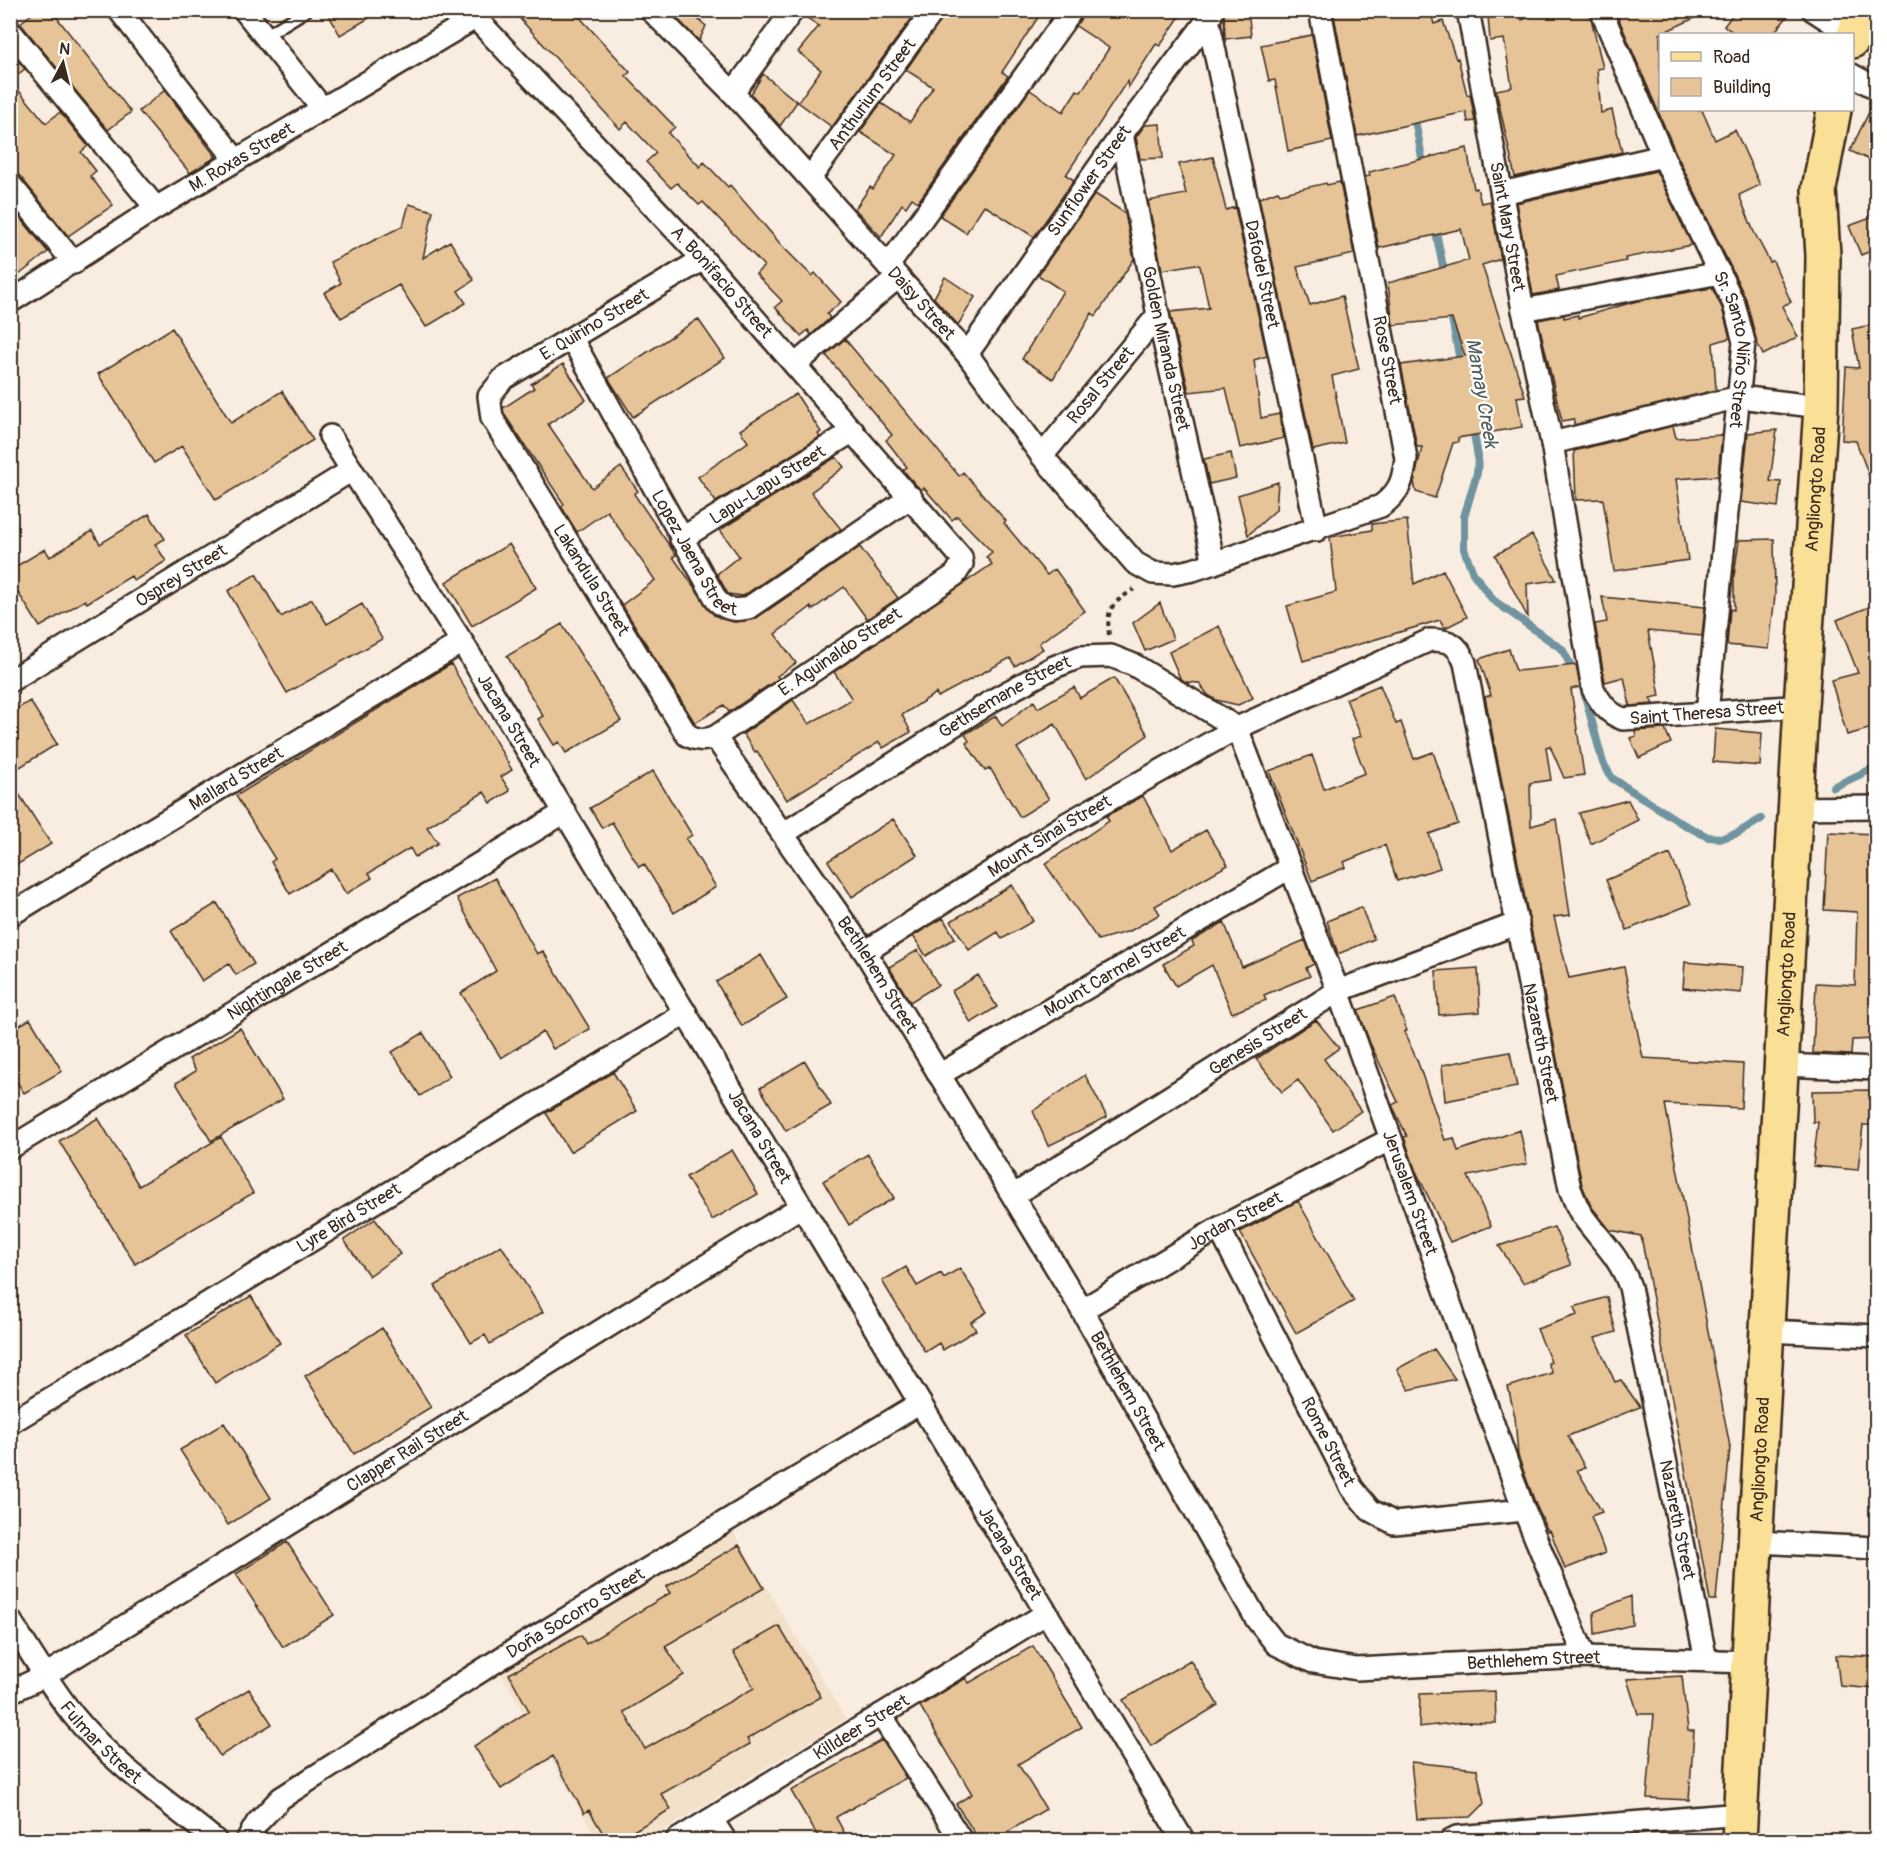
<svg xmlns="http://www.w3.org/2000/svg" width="1887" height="1851" font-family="Pangolin,sans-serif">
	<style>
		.built { fill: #f3e1ca }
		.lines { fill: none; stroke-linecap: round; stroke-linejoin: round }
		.stream { stroke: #70949f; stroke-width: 8 }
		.building { fill: #e7c498; stroke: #3b2a1e; stroke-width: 1.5 }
		.service-casing { stroke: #3b2a1e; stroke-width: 15 }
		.minor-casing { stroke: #3b2a1e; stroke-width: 26 }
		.primary-casing { stroke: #3b2a1e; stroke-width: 38 }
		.path { stroke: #3b2a1e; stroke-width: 4; stroke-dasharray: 4.5 4.5; stroke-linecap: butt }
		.service { stroke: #fff; stroke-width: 10 }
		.minor { stroke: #fff; stroke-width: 21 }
		.primary { stroke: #fadf96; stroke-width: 33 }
		.labels { text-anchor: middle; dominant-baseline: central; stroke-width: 4.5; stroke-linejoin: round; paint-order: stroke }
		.street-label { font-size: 18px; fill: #3b2a1e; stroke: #fff }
		.water-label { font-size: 20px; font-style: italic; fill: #555f5e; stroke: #fff }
	</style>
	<rect width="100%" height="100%" fill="#f8ede0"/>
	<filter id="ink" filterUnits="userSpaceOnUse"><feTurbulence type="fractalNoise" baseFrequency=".0167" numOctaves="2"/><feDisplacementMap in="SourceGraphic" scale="12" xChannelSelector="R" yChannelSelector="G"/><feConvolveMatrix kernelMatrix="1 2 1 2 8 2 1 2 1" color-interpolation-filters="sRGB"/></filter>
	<g filter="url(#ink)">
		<path class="built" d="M733 1532 846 1719 647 1840H598L500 1672Z"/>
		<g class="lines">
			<path class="stream" d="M1414 115 1424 168
				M1435 227 1445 277
				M1451 313 1461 366
				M1473 428 1478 457 1477 473 1464 517V549L1473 573 1493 600 1562 649 1583 688 1603 763 1612 778 1681 823 1708 837 1722 838 1738 833 1761 819
				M1833 787 1876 767"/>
		</g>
		<path class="building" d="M37 10H51L131 112 108 130 20 23Z
			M326 10H383L340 35Z
			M512 10H573L630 72 626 76 675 127 668 133 700 167 704 162 728 187 730 185 783 247 812 276 815 273 841 302 827 314 830 318 811 335 808 330 801 336 775 307 782 301 756 274 764 266 703 202 699 205 677 183 671 188 646 162 656 153 627 122 620 129Z
			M669 10H687L706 26 699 41Z
			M806 10H918L832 127 798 102 821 70 798 52 819 26 804 16Z
			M947 10H1043L1002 72 1008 76 918 202 912 198 906 207 902 204 881 237 855 209 870 187 873 189 896 155 860 132 881 103 910 122 933 87 906 70Z
			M1085 10H1184L1160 46 1156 44 1128 88 1127 81 1066 175 1074 180 1034 237 984 205 966 233 940 216 1030 90 1063 112 1077 90 1081 92 1109 48 1076 26Z
			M1248 10 1251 36 1225 39 1224 13Z
			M1333 10H1430L1434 24 1443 21 1456 59 1458 58 1467 95 1470 94 1475 121 1468 122 1466 112 1357 136Z
			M1549 10H1589L1603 68 1597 69 1601 113 1612 110 1622 152 1515 177 1496 90 1512 87 1504 39 1490 41 1488 15 1521 11 1522 20Z
			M1615 10H1712L1660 34V110H1702L1715 140 1735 130 1760 185 1739 195 1754 232 1770 262 1773 261 1791 302 1782 306 1798 337 1763 355 1757 343 1746 299 1675 151Z
			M1736 10H1793L1773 34H1736L1724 26Z
			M1312 35 1332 141 1288 151 1275 80 1269 81 1261 45Z
			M10 52 25 69 10 80Z
			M763 74 797 102 780 126 751 94Z
			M10 80 46 123 60 112 88 146 81 152 96 171 90 176 113 205 68 236 20 176 10 172Z
			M165 90 216 157 190 173 139 111Z
			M1875 100 1876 101V163L1850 151Z
			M1160 124 1163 158 1140 159 1136 137 1145 125Z
			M1467 148 1474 189 1477 188 1481 203 1490 201 1501 259 1482 265 1525 396 1517 397 1522 427 1458 438V442L1453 443 1435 498 1416 492 1414 482 1422 447H1417L1401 365 1465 356 1452 319 1393 325 1388 283 1469 260 1461 229 1379 248 1365 177 1370 176 1369 172Z
			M1213 157 1226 210 1235 207 1267 356 1254 360 1261 418 1279 414 1284 438 1240 448 1226 388 1189 392 1170 312 1209 308 1200 266 1196 264 1162 270 1148 201 1186 194 1179 164Z
			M1656 171 1692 245 1625 258 1626 261 1556 276 1559 290 1533 295 1516 203Z
			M1340 182 1354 254 1297 267 1310 305 1342 296 1359 369 1332 376 1345 443 1313 450 1259 198 1278 191 1280 194 1326 183 1327 185Z
			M1095 194 1125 213 1134 259 1096 316 1092 313 1053 379 1022 359 1063 291 1038 275Z
			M409 204 433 211 423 258 450 241 474 280 458 291 466 303 426 327 399 285 341 318 324 293 341 283 330 262 403 226Z
			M10 205 48 252 10 282Z
			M1876 216V249L1861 255 1849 226Z
			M945 277 975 297 958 325 934 298Z
			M1712 288 1722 308 1730 338 1713 343 1716 390 1574 425V419L1562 421 1538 320 1564 315V318L1578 315V318L1637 301Z
			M698 319 725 358 633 417 608 378Z
			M1876 324V488L1874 489 1856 441 1842 440 1846 367 1859 368 1852 329Z
			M172 328 231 423 282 391 313 440 216 500 182 446 154 463 98 374Z
			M845 339 959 476 963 472 1006 521 1004 523 1047 575 1055 569 1085 611 1039 643 1043 649 1015 666 1010 658 938 697 936 693 902 715 911 732 883 748 879 742 787 800 757 751 755 752 743 734 793 700 809 724 852 699 834 672 992 564 986 557 992 552 957 516 952 520 924 488 921 490 916 485 903 470 907 467 886 440 892 435 826 355Z
			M563 364 586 400 548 424 592 488 621 467 638 491 634 494 676 555 673 557 714 615 734 622 755 619 860 547 898 598 867 619 844 587 812 610 811 607 775 634 796 663 777 676 779 678 729 712 724 705 695 723 622 605 655 580 607 511 577 532 561 506 564 504 504 414 503 408 534 388 531 384Z
			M796 394 821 432 818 434 820 437 716 502 698 477 748 442 740 430Z
			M1673 426 1676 438 1722 435 1718 476 1676 479 1688 560 1614 571 1603 499 1576 500 1574 451Z
			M1777 430 1770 481 1781 482 1778 507 1741 502 1748 433Z
			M1231 453 1236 478 1209 484 1204 459Z
			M836 457 844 467 811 492 841 529 743 596 728 594 717 574 739 556 720 530Z
			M1278 482 1276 510 1248 535 1238 495Z
			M149 514 165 539 155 544 166 561 134 581 131 576 87 603 85 600 40 627 10 580V570L45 549 50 557 92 531 100 544Z
			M1407 520 1414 584 1443 570 1467 617 1445 628 1440 620 1303 661 1287 606 1336 592 1330 537 1372 530V524Z
			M1532 535 1556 580 1527 584 1528 618 1495 555Z
			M1774 539 1775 595 1769 649 1727 645 1730 609 1734 610V576L1739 540Z
			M509 544 536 588 472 626 446 582Z
			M256 574 281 617 312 599 327 624 362 604 382 639 287 693 228 591Z
			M1602 597 1705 607 1702 636 1648 631 1660 696 1650 698 1653 704 1630 706 1624 677 1605 682 1595 624 1607 622Z
			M1160 603 1173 639 1145 651 1133 623Z
			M1876 604V727L1847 735 1831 680 1858 673 1837 620Z
			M562 624 621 721 566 753 559 742 554 745 538 719 543 716 507 656Z
			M1219 626 1253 698 1238 705 1216 700 1208 695 1199 683 1186 682 1180 678 1169 652Z
			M1509 649 1516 671 1576 665 1580 687 1571 689 1584 775 1564 778 1550 746 1546 747 1551 780 1530 783 1531 826 1556 819 1570 915 1554 917 1569 978 1624 967 1643 1058 1743 1064 1741 1108 1665 1104 1730 1447 1716 1600H1710L1641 1236 1610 1230 1591 1206 1582 1185 1485 697 1491 695 1479 659Z
			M451 664 512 770 501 777 510 791 491 803 484 792 427 827 438 843 415 857 410 848 369 873 372 878 346 894 331 869 290 894 271 862 275 859 236 796Z
			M1114 678 1148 735 1086 779 1055 724 1017 748 1049 799 1020 817 990 768 985 771 966 743 969 741 965 734 996 716 1002 726 1034 701 1038 708 1074 687 1080 698Z
			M1380 685 1396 724 1401 722 1414 759 1433 752 1458 824 1429 834 1440 868 1397 881 1385 845 1344 862 1346 867 1312 881 1269 771 1312 755 1324 789 1365 773 1352 739 1361 736 1346 699Z
			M30 701 57 744 20 767 10 751V713Z
			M1665 729 1671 743 1639 758 1630 738 1636 736 1635 731Z
			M1715 729 1762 733 1760 766 1713 762Z
			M653 771 692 835 686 839 716 887 674 913 644 864 639 867 612 822 602 828 590 808Z
			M10 780 51 844 10 869Z
			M1143 796 1172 850 1206 830 1228 865 1155 906 1160 914 1130 931 1098 940 1045 864 1109 821 1106 816Z
			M1628 800 1638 820 1591 844 1579 813Z
			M893 819 917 855 852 897 828 861Z
			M1828 832 1876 834V1039L1852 1040 1851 1055 1813 1053 1816 983 1855 985 1857 912 1824 910Z
			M1670 854 1691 904 1627 930 1606 880Z
			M495 878 537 954 543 951 590 1029 553 1049 543 1032 501 1058 461 993 496 971 457 898Z
			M1012 885 1033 921 1002 939 998 932 969 950 951 921Z
			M217 903 254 964 236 975 229 964 202 981 171 931Z
			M1361 907 1374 939 1338 954 1327 921Z
			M943 918 955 938 926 956 913 936Z
			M1224 922 1242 967 1305 940 1314 964 1306 968 1310 976 1264 995 1266 1000 1232 1013 1212 965 1176 986 1163 964 1194 946 1192 941Z
			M918 950 938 985 910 1002 889 967Z
			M761 955 787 999 742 1026 716 982Z
			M1685 962 1743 967 1741 993 1683 988Z
			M1478 968 1480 1012 1439 1015 1436 971Z
			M978 975 997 1007 971 1023 952 991Z
			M1395 997 1407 1031 1404 1032 1417 1060 1445 1140 1454 1138 1458 1151 1520 1130 1527 1164 1468 1176 1491 1226 1450 1242 1415 1169 1404 1137 1407 1136 1392 1105 1398 1102 1370 1043 1358 1010Z
			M30 1019 62 1071 24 1093 10 1071V1031Z
			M1316 1020 1339 1048 1324 1059 1361 1111 1333 1130 1298 1080 1282 1092 1256 1059Z
			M240 1028 283 1099 211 1141 176 1083 196 1071 189 1059Z
			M423 1033 450 1076 420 1096 392 1052Z
			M1510 1052 1517 1087 1445 1101 1442 1065Z
			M805 1061 831 1105 786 1131 760 1088Z
			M613 1072 637 1111 570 1152 546 1113Z
			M1085 1075 1107 1117 1048 1146 1033 1111Z
			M1876 1090V1125H1863L1858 1170 1813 1166 1818 1122H1813L1812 1091Z
			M98 1118 139 1186 221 1137 253 1193 135 1264 59 1141Z
			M732 1150 758 1194 712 1220 686 1177Z
			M868 1154 894 1198 849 1225 823 1181Z
			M1298 1201 1354 1301 1296 1333 1240 1232Z
			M375 1219 400 1254 369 1276 344 1240Z
			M1554 1227 1571 1265 1523 1283 1499 1246Z
			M501 1245 543 1312 490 1344 485 1335 471 1343 435 1286Z
			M906 1267 917 1286 941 1273 944 1278 960 1268 987 1312 971 1322 976 1330 943 1350 939 1343 925 1352 882 1281Z
			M251 1296 280 1343 215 1383 186 1335Z
			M1607 1297 1616 1332 1595 1338 1615 1382 1621 1380 1640 1407 1568 1436 1585 1468 1577 1470 1602 1512 1591 1516 1605 1553 1565 1569 1550 1530 1548 1531 1536 1505 1518 1456 1515 1417 1508 1387 1552 1373 1548 1363 1551 1362 1537 1329 1577 1315 1574 1307Z
			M382 1328 431 1407 354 1454 305 1376Z
			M1434 1349 1455 1379 1409 1390 1397 1369Z
			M224 1423 271 1498 228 1525 180 1450Z
			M287 1542 334 1615 283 1647 236 1574Z
			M739 1545 764 1588 665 1646 684 1675 624 1712 645 1749 754 1688 733 1652 779 1626 821 1697 747 1739 750 1744 661 1794 671 1809 618 1840H607L589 1810 584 1813 553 1756 501 1789 474 1746 529 1711 509 1674 581 1635 586 1644 670 1593 666 1587Z
			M1631 1596 1632 1625 1595 1634 1594 1612Z
			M1033 1646 1082 1727 1018 1764 1046 1809 994 1840H979L956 1804 972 1794 920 1706 966 1678 969 1683Z
			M1836 1655 1876 1657V1689L1840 1686Z
			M1190 1660 1218 1705 1151 1746 1123 1700Z
			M1682 1676 1688 1731H1694L1689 1800 1647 1798 1654 1714H1638L1627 1679Z
			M249 1689 272 1724 220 1756 197 1721Z
			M1495 1691 1496 1723 1463 1722 1419 1727 1420 1694Z
			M882 1740 906 1778 836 1817 848 1840H820L791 1791Z
			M1411 1762 1477 1769 1484 1804 1471 1817 1417 1819Z"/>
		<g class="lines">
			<defs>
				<path id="service" d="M265 36 307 10"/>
				<g id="minor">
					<path d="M119 10 236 160"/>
					<path d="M244 10 323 109"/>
					<path id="s1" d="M468 10 703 259 961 557 962 564 955 575 715 737C703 741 697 740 687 735L492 418 489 396 503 379 703 259"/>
					<path id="s2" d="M651 10 733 93 967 354 1042 456 1135 563 1153 573 1173 574 1193 570 1381 506C1400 492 1403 481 1406 458L1320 10"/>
					<path id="s3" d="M1468 10 1523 310 1552 443 1593 689C1601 703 1607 713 1623 719L1801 706"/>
					<path id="s4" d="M1601 10 1663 156 1734 304 1744 342 1707 713"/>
					<path d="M1813 10 1850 34"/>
					<path id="s5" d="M1208 19 1317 530"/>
					<path d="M10 31 156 208"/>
					<path d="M1852 75 1876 88"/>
					<path d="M733 93 793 10"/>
					<path id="s6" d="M1122 134 1158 315 1214 563"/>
					<path id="s7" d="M810 178 934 10"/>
					<path d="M10 184 74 263"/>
					<path d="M1502 193 1663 156"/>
					<path d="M888 266 1072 10"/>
					<path id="s8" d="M10 302 156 208 475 18"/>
					<path d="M1523 310 1720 273"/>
					<path id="s9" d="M572 339 717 601C727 610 735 611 748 608L911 497"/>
					<path id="s10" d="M967 354 1122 134 1212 14"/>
					<path d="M795 365 898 277"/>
					<path id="s11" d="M330 436 462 642 1183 1840"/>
					<path d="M1552 443 1739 397 1821 407"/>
					<path id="s12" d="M1042 456 1158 315"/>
					<path id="s13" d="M681 539 853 431"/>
					<path id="s14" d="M10 681 352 470"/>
					<path id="s15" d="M1237 728 1338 991 1524 1510 1585 1657"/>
					<path id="s16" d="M715 737 865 952 1082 1310 1257 1620 1276 1644 1313 1662 1357 1669 1585 1657 1750 1662"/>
					<path d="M1797 808 1876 807"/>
					<path id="s17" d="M783 834 995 699 1054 667 1080 657 1111 656 1134 665 1237 728"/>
					<path id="s18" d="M10 915 462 642"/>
					<path id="s19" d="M865 952 1066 824 1237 728 1430 640C1450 640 1458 644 1465 663L1570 1189C1574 1198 1577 1208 1582 1215 1601 1242 1619 1255 1630 1287L1706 1660"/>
					<path d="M1782 1065 1876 1069"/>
					<path id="s20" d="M939 1075 1291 867"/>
					<path id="s21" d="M10 1148 565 812"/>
					<path id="s22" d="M1014 1195 1338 991 1518 923"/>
					<path id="s23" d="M1219 1228 1352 1488 1370 1510 1394 1523 1524 1510"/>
					<path id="s24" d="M1082 1310 1219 1228 1391 1139"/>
					<path d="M1768 1331 1876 1336"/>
					<path id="s25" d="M10 1423 686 1013"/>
					<path d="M1756 1542 1876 1548"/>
					<path id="s26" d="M10 1620C31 1653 50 1686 74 1716 113 1764 167 1801 215 1840"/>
					<path id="s27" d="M10 1692 44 1676 802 1206"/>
					<path d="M881 1715 961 1840"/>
					<path d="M712 1820 725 1840"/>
					<path id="s28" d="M247 1840 257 1823 281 1798 503 1657 920 1403"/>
					<path id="s29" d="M677 1840 1047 1613"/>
					<path d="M1451 1840 1457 1837 1741 1814"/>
				</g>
				<g id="primary">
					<path d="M1852 41 1862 10"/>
					<path id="s30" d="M1739 1840 1801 706 1821 407 1823 256 1819 189 1834 110"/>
				</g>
			</defs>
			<use href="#service" class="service-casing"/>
			<use href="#minor" class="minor-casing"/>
			<use href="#primary" class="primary-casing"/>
			<path class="path" d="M1109 635C1106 607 1112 604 1134 589"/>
			<use href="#service" class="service"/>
			<use href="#minor" class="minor"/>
			<use href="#primary" class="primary"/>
		</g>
	</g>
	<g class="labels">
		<g class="street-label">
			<text stroke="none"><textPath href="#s7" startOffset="104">Anthurium Street</textPath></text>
			<text stroke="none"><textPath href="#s8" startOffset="273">M. Roxas Street</textPath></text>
			<text stroke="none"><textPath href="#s10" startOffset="212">Sunflower Street</textPath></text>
			<text stroke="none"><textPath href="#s3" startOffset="220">Saint Mary Street</textPath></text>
			<text stroke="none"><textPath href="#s5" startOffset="261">Dafodel Street</textPath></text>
			<text stroke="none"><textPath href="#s1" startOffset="372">A. Bonifacio Street</textPath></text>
			<text stroke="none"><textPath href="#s2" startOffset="399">Daisy Street</textPath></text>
			<text stroke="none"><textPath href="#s1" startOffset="1598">E. Quirino Street</textPath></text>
			<text stroke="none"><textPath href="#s6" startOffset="219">Golden Miranda Street</textPath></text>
			<text stroke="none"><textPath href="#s4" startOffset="368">Sr. Santo Niño Street</textPath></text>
			<text transform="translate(1387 360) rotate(79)">Rose Street</text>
			<text stroke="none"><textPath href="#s12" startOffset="92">Rosal Street</textPath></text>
			<text stroke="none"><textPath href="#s13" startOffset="102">Lapu-Lapu Street</textPath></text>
			<text stroke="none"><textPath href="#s30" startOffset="1353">Angliongto Road</textPath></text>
			<text stroke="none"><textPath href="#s9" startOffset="248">Lopez Jaena Street</textPath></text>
			<text stroke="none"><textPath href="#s14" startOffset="201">Osprey Street</textPath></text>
			<text transform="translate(591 580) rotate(58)">Lakandula Street</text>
			<text transform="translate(840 652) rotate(-34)">E. Aguinaldo Street</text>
			<text stroke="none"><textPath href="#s17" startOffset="261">Gethsemane Street</textPath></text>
			<text stroke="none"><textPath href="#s3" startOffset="818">Saint Theresa Street</textPath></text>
			<text stroke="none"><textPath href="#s11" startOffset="336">Jacana Street</textPath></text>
			<text stroke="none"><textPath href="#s18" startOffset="264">Mallard Street</textPath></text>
			<text stroke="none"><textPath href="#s19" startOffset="218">Mount Sinai Street</textPath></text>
			<text stroke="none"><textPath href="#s20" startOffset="204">Mount Carmel Street</textPath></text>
			<text stroke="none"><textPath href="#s30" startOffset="867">Angliongto Road</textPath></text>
			<text stroke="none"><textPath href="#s16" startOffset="288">Bethlehem Street</textPath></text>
			<text stroke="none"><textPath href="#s21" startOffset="324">Nightingale Street</textPath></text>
			<text stroke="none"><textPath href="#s22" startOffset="288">Genesis Street</textPath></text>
			<text stroke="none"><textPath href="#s19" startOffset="1080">Nazareth Street</textPath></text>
			<text stroke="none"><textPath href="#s11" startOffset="822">Jacana Street</textPath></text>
			<text stroke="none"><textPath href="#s15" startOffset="496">Jerusalem Street</textPath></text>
			<text stroke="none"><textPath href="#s25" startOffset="396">Lyre Bird Street</textPath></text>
			<text stroke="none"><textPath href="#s24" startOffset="177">Jordan Street</textPath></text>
			<text stroke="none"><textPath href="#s16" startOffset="774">Bethlehem Street</textPath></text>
			<text stroke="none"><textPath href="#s23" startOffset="240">Rome Street</textPath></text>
			<text stroke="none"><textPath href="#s27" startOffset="465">Clapper Rail Street</textPath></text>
			<text stroke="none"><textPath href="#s30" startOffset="381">Angliongto Road</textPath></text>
			<text stroke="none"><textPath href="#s19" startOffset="1582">Nazareth Street</textPath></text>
			<text stroke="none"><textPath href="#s11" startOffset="1308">Jacana Street</textPath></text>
			<text stroke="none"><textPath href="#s28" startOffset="402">Doña Socorro Street</textPath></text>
			<text stroke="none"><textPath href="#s16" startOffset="1330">Bethlehem Street</textPath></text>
			<text stroke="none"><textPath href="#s29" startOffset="216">Killdeer Street</textPath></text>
			<text stroke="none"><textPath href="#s26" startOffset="153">Fulmar Street</textPath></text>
		</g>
		<g class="water-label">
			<text transform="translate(1482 393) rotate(80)">Mamay Creek</text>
		</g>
	</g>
	<rect width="1887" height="1851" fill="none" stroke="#fff" stroke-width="36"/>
	<rect x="18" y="18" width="1851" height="1815" fill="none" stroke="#3b2a1e" stroke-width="2" filter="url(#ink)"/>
	<rect x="1659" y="33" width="195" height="78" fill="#ffffff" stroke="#b1aaa5" stroke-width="1.5"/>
	<rect x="1671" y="52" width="30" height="9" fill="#fadf96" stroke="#b1aaa5" stroke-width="1.5"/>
	<text x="1713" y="63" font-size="18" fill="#3b2a1e">Road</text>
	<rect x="1671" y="78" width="30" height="18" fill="#e7c498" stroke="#b1aaa5" stroke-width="1.5"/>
	<text x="1713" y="93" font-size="18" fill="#3b2a1e">Building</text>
	<g transform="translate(63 63) rotate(7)" stroke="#ffffff" stroke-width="4.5" paint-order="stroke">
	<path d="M0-4.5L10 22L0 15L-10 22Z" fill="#3b2a1e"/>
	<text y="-9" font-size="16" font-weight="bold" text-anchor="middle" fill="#3b2a1e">N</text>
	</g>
</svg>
